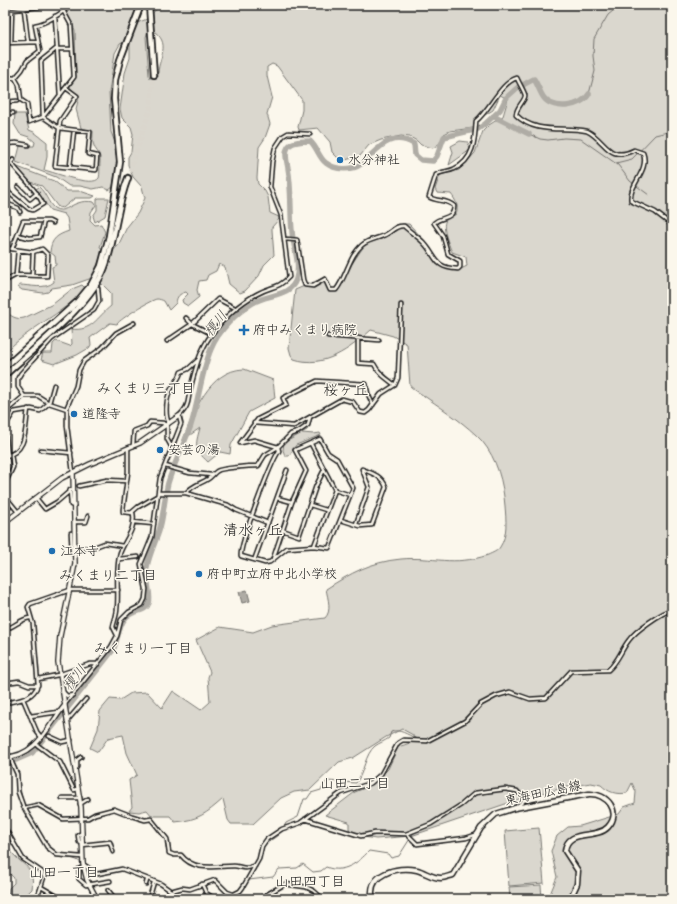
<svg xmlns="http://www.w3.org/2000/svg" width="677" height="904" font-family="'Architects Daughter','Klee One',sans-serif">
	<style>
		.green { fill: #dad7ce; stroke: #7b7a75 }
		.water { fill: #afaca5; stroke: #74726e }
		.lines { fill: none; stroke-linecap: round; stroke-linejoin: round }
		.stream { stroke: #74726e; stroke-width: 1 }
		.river { stroke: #afaca5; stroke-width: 5.5 }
		.highway-tunnel { stroke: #dad6cd; stroke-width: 4.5; stroke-dasharray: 4.5 2; stroke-linecap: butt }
		.street-casing { stroke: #1c1c1c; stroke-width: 5.5 }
		.secondary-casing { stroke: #1c1c1c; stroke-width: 6 }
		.primary-casing { stroke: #1c1c1c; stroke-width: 7 }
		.highway-casing { stroke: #1c1c1c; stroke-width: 8 }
		.street { stroke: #fbf7ec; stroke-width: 2.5 }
		.secondary { stroke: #fbf7ec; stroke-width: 3.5 }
		.primary { stroke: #fbf7ec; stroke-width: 4 }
		.highway { stroke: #fbf7ec; stroke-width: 4.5 }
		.poi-dot { fill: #1f6fb2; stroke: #fbf7ec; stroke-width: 1.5 }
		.labels { text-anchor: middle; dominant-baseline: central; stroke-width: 3; stroke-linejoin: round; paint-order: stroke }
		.poi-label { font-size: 13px; fill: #1c1c1c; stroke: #fbf7ec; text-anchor: start }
		.street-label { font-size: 13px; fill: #1c1c1c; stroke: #fbf7ec }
		.water-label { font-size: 14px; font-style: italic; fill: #575653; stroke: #fbf7ec }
		.neighbourhood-label { font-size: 14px; fill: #1c1c1c; stroke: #fbf7ec }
		.quarter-label { font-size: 15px; fill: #1c1c1c; stroke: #fbf7ec }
	</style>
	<rect width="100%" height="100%" fill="#fbf7ec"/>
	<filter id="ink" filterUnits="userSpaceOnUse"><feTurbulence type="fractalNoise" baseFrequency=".025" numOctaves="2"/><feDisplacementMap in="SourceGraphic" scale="8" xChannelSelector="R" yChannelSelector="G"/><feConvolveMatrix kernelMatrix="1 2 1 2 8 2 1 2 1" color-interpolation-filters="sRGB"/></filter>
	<g filter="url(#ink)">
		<path class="green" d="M72 5H138L127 41 120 44 115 53 109 92 111 132 116 145 117 160 113 187 109 190 103 187 93 189 80 186H69L56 177 16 162 20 146H34L35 142 29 137 20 134 14 124 15 114H25L29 130 34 132 47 142V157L44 170C54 172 93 188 99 178 100 177 100 159 100 157 99 152 95 150 94 146 92 141 93 136 93 131L81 128 76 109 79 97 70 87 76 77 75 30 67 13Z
			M160 5H672V899H548L557 877 551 851 557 836 568 827 580 826 619 814 624 807 635 803 636 792 632 783 627 793C616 795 608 792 601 785L591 783 572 786 526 797 411 836 376 839 357 836 349 829V822L325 815 355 792 372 785 388 769 398 747 413 742V735L402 729 386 737 353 758 339 762 310 790 294 792 281 798 253 824H231L228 820 223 799C206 814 198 820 175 822L170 816H152L147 810 139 812 129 811 132 807 129 780 137 775 127 753 123 735 108 738 98 752 90 748 98 729 100 711 110 699 120 700 131 693 147 692 162 708 173 691 201 710 210 702 208 677 210 672 196 640 220 627 253 632 272 625 325 618C332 611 328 599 326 589 351 573 370 562 401 559 433 556 453 567 488 555 492 553 498 551 500 547 508 535 506 519 505 506 503 482 497 459 482 441 467 425 446 411 427 398 422 394 415 391 410 386L407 344 393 336 371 330C350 349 324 369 294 359L291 355 289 348 295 290 321 279 326 280 330 291 340 288 349 268 364 246 371 242 387 237 402 224H409L425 241 436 264 457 271 467 266 466 257 452 252C449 245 440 225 447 219 449 217 453 216 456 214 459 206 456 201 451 194L437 193 435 189 440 175 459 170 475 153 483 131 489 125 503 116 508 99 500 95 493 110 485 115 473 128 450 131 444 134 440 143 433 148 421 145 417 141 410 137 401 136 381 140 369 145 360 156 345 160 338 158 332 152 330 142 318 128 299 130 298 127 302 110V100L277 66 272 64 267 67V76L272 97 267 114 270 124 265 138 259 147 257 178 258 184 265 191 268 197 270 213 279 217V219L272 227V230L274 255 264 265 259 276 245 291 240 293 229 284 225 267 219 264 216 271 208 275 206 280 199 281 197 290 199 297 188 306 183 303 182 300 188 294 186 292C179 294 177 296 176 303L169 310 164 301C162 300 159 299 157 299 152 299 120 319 117 324L110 323 90 338 91 345 89 348 77 355 54 364 41 360 43 353H52L53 344 56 341 70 346 72 344 71 329C92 332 97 317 111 306V293L101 283 112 251 118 246 127 227 138 213 145 198 142 187 133 177 128 165V157L131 152 133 134 131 127 122 118 120 109 125 73 130 58V40L137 23 147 19 148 30 146 37 149 75 150 78 158 77C157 57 174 44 151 29V15Z
			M460 141 468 142 470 150 449 165 453 152 451 146Z
			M15 166 54 181 67 191H80L95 196 92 198H75L63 208 58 207 42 186C27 182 25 178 15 166Z
			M39 187C46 193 48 203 54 208 63 214 70 205 78 203 83 201 88 201 94 202L96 205 91 212 90 220 95 225 101 224 105 232 100 247 104 249 92 278 72 285 52 288 48 292 43 293 22 290 18 287 19 285C30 285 45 290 54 282L52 267 56 265 55 256 50 252C51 239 57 235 69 231L67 218 64 214 50 210 36 189Z
			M99 198H109L105 216 95 222 93 216 97 210V199Z
			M82 285 86 289C61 315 28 328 5 353V311C11 316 16 320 24 318L53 304 72 289Z
			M244 369 273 380 275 398 249 412 231 445 230 454 220 452 208 462C194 449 195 446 200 428L183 440C193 413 209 370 244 369Z
			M302 433 314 434 320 433 321 435 296 445 289 456H285L283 450 284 443Z
			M539 828 544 883 509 886 505 831Z
			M5 841C8 846 10 851 14 855 25 867 35 868 32 889L26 895 28 899H8L9 888 14 883V878L5 869Z
			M541 885 542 899H510L509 887Z"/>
		<path class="water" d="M247 590 250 601 242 603 239 592Z"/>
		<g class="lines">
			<path class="stream" d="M589 94 595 71 593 56 594 39 608 15 619 6 648 5
				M529 134 540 139 548 140 564 138 581 139 618 165 630 181 649 195
				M616 163 632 159 655 135 672 131
				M281 446 289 439 307 430 310 424
				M253 467H261L265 458 275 451
				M238 470 242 468
				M13 760C21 775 18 791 25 806
				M27 809 38 827 39 832
				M284 827 286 823 298 817 304 799H307L311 793 321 790 327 781 356 783C364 773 365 754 375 746 379 743 385 741 389 738L391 732C399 728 408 735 415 738
				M41 839C55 869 68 851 81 863
				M87 868 97 876 106 874
				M255 868C262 861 260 852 265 845 270 839 279 837 282 830
				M121 870 160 885 170 892 186 890
				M249 880 273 877 279 869 297 868 303 864 313 872 321 871 326 867C343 874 358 863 369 851L388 854 391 858 399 856 413 834
				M221 887 224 891 231 895"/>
			<path class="river" d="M493 116 529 134
				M5 760H16L32 753 113 650C118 640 119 621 129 615 136 610 146 612 149 603 152 595 145 579 147 567 149 555 155 543 159 531 164 515 164 499 168 483 174 463 184 445 191 425 199 400 201 373 211 349 218 331 236 313 253 303 266 294 291 297 296 279 301 263 293 247 292 231 290 210 292 189 288 168 287 162 284 153 288 147 292 141 303 141 310 141 317 147 319 158 326 163 335 170 352 171 361 164 378 150 389 130 414 144L415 155 421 160 433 161 437 156 444 137 478 129 485 124 500 110 506 98 517 88 534 79C538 85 540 93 544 98 554 111 582 107 589 94"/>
			<path class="highway-tunnel" d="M128 178 150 109 154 75"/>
			<defs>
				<path id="street" d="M24 9 28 42
					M5 11 53 5
					M55 16 60 96
					M11 42 12 10
					M5 43 38 42
					M5 77 15 78 19 85 21 100 27 104 29 122 43 117 74 77 71 25 64 12
					M15 78 22 70 27 61 40 51 35 25C44 24 64 13 69 5
					M66 88 77 96 60 121 55 166 96 170 97 156 88 154 90 132 59 128 43 117 41 61 56 49H72
					M5 102 17 101
					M6 102 7 77
					M5 113H13
					M5 144 16 143 28 145
					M5 155C17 173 34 185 43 204L33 210 29 209 9 193 5 182
					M70 166 74 130
					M5 170 13 160
					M18 187 30 199 37 193
					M8 191 5 203 18 208 20 212
					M18 235 29 238 40 237 44 221
					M285 239 297 240 303 280 305 285 313 286 325 279 330 290H336C346 278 349 256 362 245 369 239 377 239 385 235 392 232 395 225 404 226 410 232 417 236 423 242 437 256 433 268 458 269L460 267V261L448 254 443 236 434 223C441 216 454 220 454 206 447 199 437 202 429 197L436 175C441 171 448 172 454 169 474 160 475 140 476 121 489 111 501 82 517 78 519 83 524 91 525 95 526 100 516 107 516 115 536 135 563 126 587 131 606 140 608 163 634 150L643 153C650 171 628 185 631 201L655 212 672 225
					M5 248 33 252 42 249 48 255 47 276 16 275 5 281
					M12 249 23 221H49L53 223
					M16 275 18 250
					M32 275 33 252
					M186 318 192 324 212 334
					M328 336 379 340
					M358 338V363L374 364C378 373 387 379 395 385
					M167 341 192 324 218 299 237 309
					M67 409 49 403 38 396H24L18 387V378L21 373 52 339 94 310 99 301 98 288
					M5 412 24 396
					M169 423C165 417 166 401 169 394 171 386 179 381 181 372L188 369 198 360
					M254 423 294 426 342 399 353 402 360 412 365 413 369 410 381 394 395 385 398 378 401 305
					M167 424V439L172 448
					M5 426 14 412 31 409 40 411 49 403 54 385
					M5 428 8 456
					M311 444 335 490 350 495
					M133 446 134 431 147 426 150 422 163 423 165 425
					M278 447 254 440 240 443 258 419 286 405 283 398 317 381 366 384 368 394 373 405
					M41 450 71 453
					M5 456C28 452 25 428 28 409
					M165 466 190 473 212 475
					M73 472 67 426V407L76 386 79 370 84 361 102 348 116 333 134 323
					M5 484 13 467 11 455
					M79 486 107 480 126 481
					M70 490 71 505 74 506
					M158 493H186L228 505 236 510 268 523
					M186 493C193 485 200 484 208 479 211 477 214 473 217 471 221 468 251 466 258 466L265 455 278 447 291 434 298 432 308 425 310 417
					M5 496 18 512
					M36 498 45 509 57 502 71 490
					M277 498 292 502
					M310 505 326 510
					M131 513 138 507 157 496
					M341 520 360 526 372 525 386 487C382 476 372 473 362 469L369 487 356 524
					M75 522H86L88 516
					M133 522 154 524
					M282 530 299 536 316 486 324 470
					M71 533 72 553 75 554
					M314 546 335 490
					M75 548H92L105 543 123 546
					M255 558 287 470
					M119 559 138 557
					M273 559 292 502 306 471 295 450 320 439 328 453 337 459 353 488 329 548 314 546 287 548 270 562 265 563 241 556C239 546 271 462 279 451L278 447
					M5 629C15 627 20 619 30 618
					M117 635 113 627C114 621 117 615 117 609 119 591 115 571 120 553 125 539 136 530 133 513L123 512V509L128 472V449
					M38 679 58 675 90 664H98
					M5 683 19 681 29 685H38
					M63 692 67 696 73 695
					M23 699 37 732 41 737
					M5 703C19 700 32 700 38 685L33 624 28 607 30 604 70 590H118
					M65 704 111 647 117 636 121 620 129 612 142 605 145 599 146 589 141 564 152 537 160 478 181 424 179 416C191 404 187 400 191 386 196 367 200 350 211 335 223 319 240 303 257 294 271 286 278 289 289 277L281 215 270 187 272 162 275 148 283 136 288 133 310 134
					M30 716 59 712
					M67 721 86 699
					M49 736 62 742 71 740
					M36 744 60 762 74 790 78 789
					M11 757 12 763 17 774 18 792 23 806 47 847 57 855 82 857
					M75 769 77 767V760L81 757
					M62 798H80
					M80 804 88 799
					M24 808 38 805 63 819 88 818 95 814 114 809 132 816 145 820 151 819 167 839 169 853 174 855H181C194 872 216 866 234 866 238 866 242 868 246 868 249 868 252 866 255 866
					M305 819 361 836 375 833 406 834 431 824 461 805 475 793 505 789 517 791 525 800 515 808
					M5 828 23 859 42 872 44 877 37 899
					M407 834 417 844 466 838 478 834
					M82 843 79 842 78 835 82 833
					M82 845 110 842 113 852
					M83 864 97 874 122 869 161 884 171 891 182 888 190 889 215 880 227 892 247 899
					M83 867 79 869V879L86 885 110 881
					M146 884 147 880
					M202 884 206 893 215 899
					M41 887 62 899
					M108 890 115 899
					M171 892 172 899
					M234 894 240 891 243 887 259 859 262 846 267 839 282 829 300 823 341 793 371 783 381 774 398 743 403 740 427 741 465 721 481 704 496 696 510 692 530 699 546 698 571 671 608 670C618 662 621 650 629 640 635 631 662 612 672 610
					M5 898V899
					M149 899 154 882
					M259 899 285 884 306 887 314 891 323 899
					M669 899 672 894"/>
				<path id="secondary" d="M73 472 75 564 60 636 58 662 81 807 83 864 87 880 97 899
					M5 522 62 478 90 464 140 443 179 416
					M5 757C36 757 48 726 65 705"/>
				<path id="primary" d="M373 899C366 874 397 866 417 870 425 872 432 878 441 878 445 878 449 876 453 875L481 828 496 814 515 808 589 794C607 793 622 812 608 827 596 840 567 828 565 851L578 871 577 884 570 899"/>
				<path id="highway" d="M149 5 154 75
					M5 367 77 302 91 285 101 266 109 236 120 162 114 99 115 80 120 60 141 5
					M5 375C35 347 92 304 105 267 116 238 116 208 128 178"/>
			</defs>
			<use href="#street" class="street-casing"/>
			<use href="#secondary" class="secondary-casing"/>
			<use href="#primary" class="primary-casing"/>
			<use href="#highway" class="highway-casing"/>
			<use href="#street" class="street"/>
			<use href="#secondary" class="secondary"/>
			<use href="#primary" class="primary"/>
			<use href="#highway" class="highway"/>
		</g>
	</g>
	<g class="poi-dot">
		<circle cx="340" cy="160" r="4"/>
		<path d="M242 324h4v4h4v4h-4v4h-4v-4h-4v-4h4z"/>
		<circle cx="74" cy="414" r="4"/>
		<circle cx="160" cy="450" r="4"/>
		<circle cx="52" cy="551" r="4"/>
		<circle cx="199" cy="574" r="4"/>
	</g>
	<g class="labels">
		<g class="poi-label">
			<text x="348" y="160">水分神社</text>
			<text x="253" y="330">府中みくまり病院</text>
			<text x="82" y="414">道隆寺</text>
			<text x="168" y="450">安芸の湯</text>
			<text x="60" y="551">江本寺</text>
			<text x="207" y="574">府中町立府中北小学校</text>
		</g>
		<g class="street-label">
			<text transform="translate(543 793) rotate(-12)">東海田広島線</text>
		</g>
		<g class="water-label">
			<text transform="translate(216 324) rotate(-51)">榎川</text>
			<text transform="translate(75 678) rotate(-52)">榎川</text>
		</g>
		<g class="neighbourhood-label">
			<text x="146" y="389">みくまり三丁目</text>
			<text x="108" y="576">みくまり二丁目</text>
			<text x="143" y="649">みくまり一丁目</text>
			<text x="355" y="784">山田二丁目</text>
			<text x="64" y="873">山田一丁目</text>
			<text x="310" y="882">山田四丁目</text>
		</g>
		<g class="quarter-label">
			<text x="346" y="390">桜ヶ丘</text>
			<text x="253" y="530">清水ヶ丘</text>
		</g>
	</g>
	<rect width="677" height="904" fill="none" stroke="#fbf7ec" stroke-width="20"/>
	<rect x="10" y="10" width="657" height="884" fill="none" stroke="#1c1c1c" stroke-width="1.5" filter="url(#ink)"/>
</svg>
